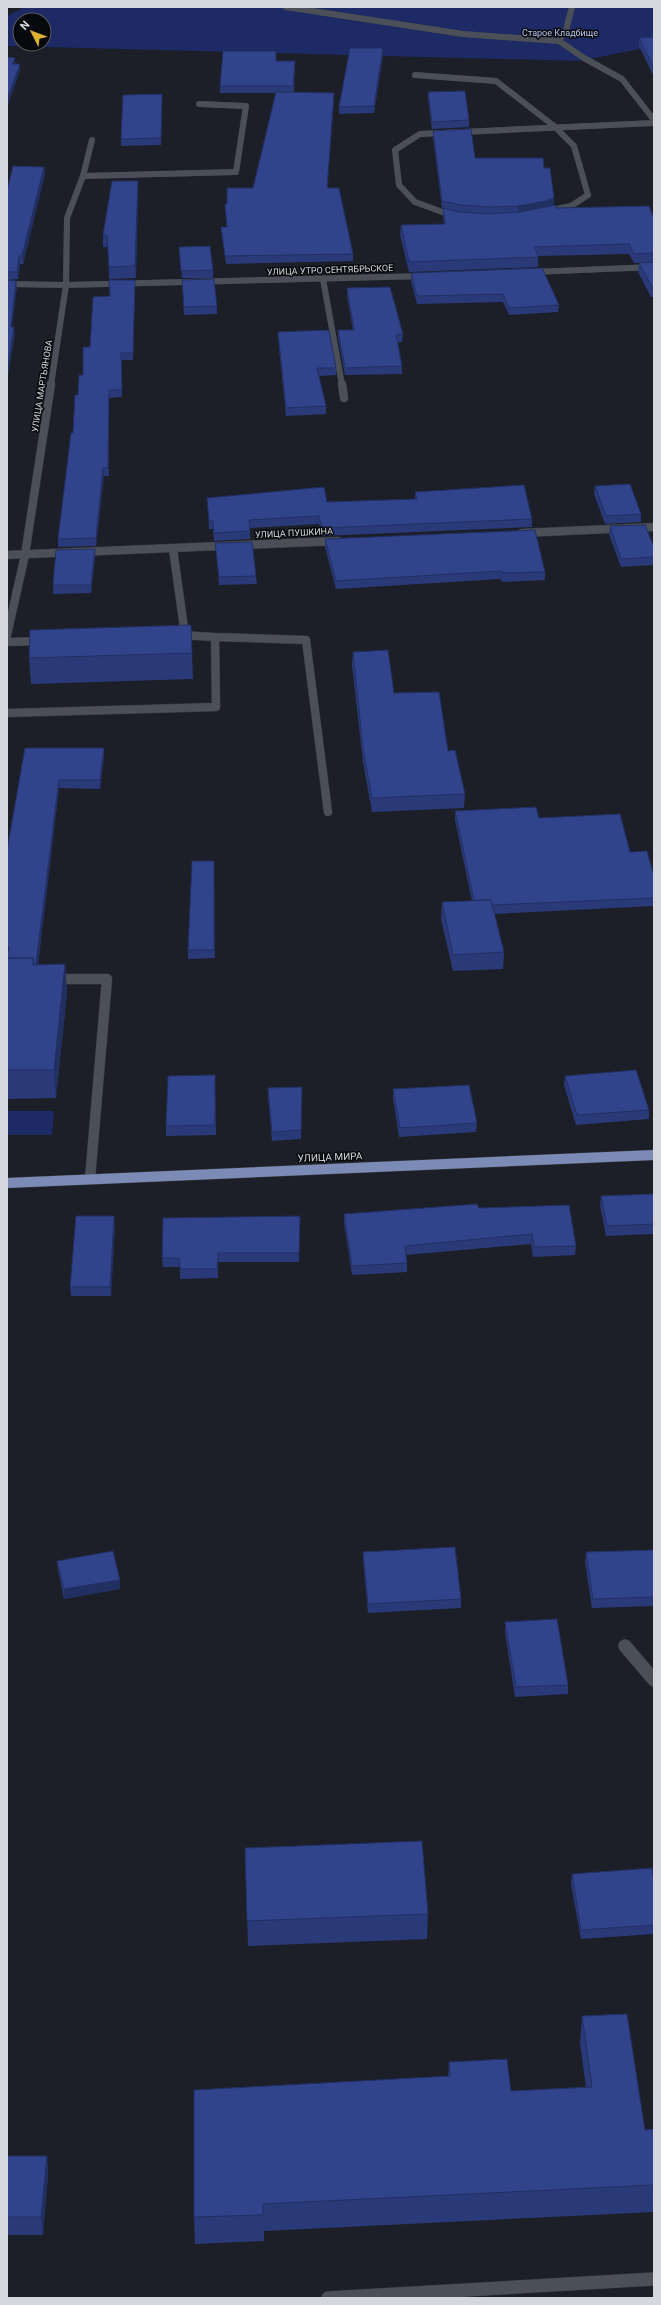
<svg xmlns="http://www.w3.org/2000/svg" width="661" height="2305" font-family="Roboto,sans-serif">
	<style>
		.green { fill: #1d2a65; fill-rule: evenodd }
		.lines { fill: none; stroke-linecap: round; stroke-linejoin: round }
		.minor-far3-casing { stroke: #383a41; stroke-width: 6 }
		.minor-far2-casing { stroke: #383a41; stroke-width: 9 }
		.minor-far1-casing { stroke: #383a41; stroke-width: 11 }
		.minor-casing { stroke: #383a41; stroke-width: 14 }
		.major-casing { stroke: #383a41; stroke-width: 11 }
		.minor-far3 { stroke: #4b4f58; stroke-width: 6 }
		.minor-far2 { stroke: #4b4f58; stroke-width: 8 }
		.minor-far1 { stroke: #4b4f58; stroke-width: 10 }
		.minor { stroke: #4b4f58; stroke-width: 13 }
		.major { stroke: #7c8bb6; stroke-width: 10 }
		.wall { fill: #2a3a78 }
		.shaded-wall { fill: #222f61 }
		.building { fill: #31438b; stroke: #222f61 }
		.labels { text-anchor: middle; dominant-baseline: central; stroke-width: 3; stroke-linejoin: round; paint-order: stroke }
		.far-park-label { font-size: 9px; fill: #bac9f3; stroke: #08090c }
		.far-street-label { font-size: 9px; fill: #d5d7dd; stroke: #08090c }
		.street-label { font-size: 10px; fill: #d5d7dd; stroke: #08090c }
	</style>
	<rect width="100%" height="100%" fill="#1c1f27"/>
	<path class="green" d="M25 7H654V46L580 61 7 46V16ZM20 20H44V44H20Z
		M7 1111H54L52 1135H7Z"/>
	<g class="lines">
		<defs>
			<path id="minor-far3" d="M286 7 463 34 559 41
				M572 7 566 30 559 41 584 58 622 79 654 120
				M415 75 496 81 554 126 574 146 588 195 571 206 547 211
				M83 176 236 172 246 106 199 104
				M456 217 415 202 399 185 395 150 420 134 654 123
				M531 272 654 267
				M323 279 342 385
				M7 284 66 285 425 276
				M51 385 66 285 67 218 83 176 92 140"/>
			<path id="minor-far2" d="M342 384 344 398
				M522 533 654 527
				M173 549 185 635
				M7 555 338 541
				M7 635 25 555 51 384
				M215 637 306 640 328 812
				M7 642 43 641
				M7 713 216 707 215 637 179 635"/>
			<path id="minor-far1" d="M54 979H107L90 1179"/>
			<path id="minor" d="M625 1646 654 1680
				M328 2298 654 2279"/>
			<path id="major" d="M7 1183 654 1155"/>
		</defs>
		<use href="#minor-far3" class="minor-far3-casing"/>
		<use href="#minor-far2" class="minor-far2-casing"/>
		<use href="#minor-far1" class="minor-far1-casing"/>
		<use href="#minor" class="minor-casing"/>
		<use href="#major" class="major-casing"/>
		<use href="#minor-far3" class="minor-far3"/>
		<use href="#minor-far2" class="minor-far2"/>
		<use href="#minor-far1" class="minor-far1"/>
		<use href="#minor" class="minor"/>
		<use href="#major" class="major"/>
	</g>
	<path class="wall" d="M654 37V77L639 46V38Z
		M383 55 374 113 339 114V107Z
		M276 61 295 68 294 92 334 93V100L327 188 353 254V261L226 264 222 235 221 227H227L225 204H227L253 188 276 93H220V86Z
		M428 92 469 120V127L432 129 428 99Z
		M162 101 161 145 121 146V139Z
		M433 131 475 158 544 168 554 198V205L556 208 654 219V297H651L638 272 639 263H634L629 254 538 256V267L409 272 400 235 401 225 444 224 443 217V208H442L433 138Z
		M44 167 45 174 23 264H20L18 279 7 280V190Z
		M138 193 136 278 109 279 108 247H103V235Z
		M179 247 213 270V278H182Z
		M411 273 559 305 558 312 509 315 503 302 417 304 411 281Z
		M135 280 133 360H122V397L109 398V476H104L96 546 58 547V539L78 395 90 347 110 296Z
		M182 280 217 306V314L184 315Z
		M347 288 403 334 402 342H398L402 366V374L345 375 338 338V330H353L347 296Z
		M278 332 336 368V375L319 376 326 406V414L286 416 278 339Z
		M595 486 641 514V522L605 524 594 494Z
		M415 492 532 519V527L322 536 319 524 250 528V539L214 541 213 529H209L208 506 415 499Z
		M610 526 654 547V565L621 567 609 534Z
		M325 539 545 572V580L502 582 501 579 336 589 325 547Z
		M215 543 256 576 257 584 219 585 216 551Z
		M95 549V557L91 593 53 594V585Z
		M191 625 193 679 31 684 29 658Z
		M353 652 394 693 448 751 465 794 464 808 372 812 363 762 352 665Z
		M25 748 104 757 100 789 59 788 38 965 65 964 67 993 56 1098 7 1099V958L8 956H7V850Z
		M455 811 539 818 630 852 654 876V906L494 914 504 952 503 969 453 971 441 919 442 902 472 901 455 820Z
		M214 861 215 958 188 959V950Z
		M215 1075 216 1135 166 1136V1126Z
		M565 1076 649 1110V1119L576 1125 564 1085Z
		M302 1087 301 1139 272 1141 268 1097V1088Z
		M393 1089 477 1123 476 1132 399 1137 393 1098Z
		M654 1194V1234L606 1236 600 1205 601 1196Z
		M479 1208 576 1246 575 1255 533 1257 531 1244 406 1255 407 1263V1272L352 1275 344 1223V1214Z
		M114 1216 115 1225 111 1296H71L70 1287Z
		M300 1216 299 1262H218V1278L180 1279V1267H163L162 1258Z
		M654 1550V1606L592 1608 585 1562 586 1552Z
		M363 1552 461 1599V1608L368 1613 363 1561Z
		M57 1561 120 1589 64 1599 58 1570Z
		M505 1622 568 1685V1694L515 1697 505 1632Z
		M245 1848 428 1914 427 1939 248 1946Z
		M572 1874 654 1880V1934L581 1939 571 1884Z
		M582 2016 645 2130 654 2129V2212L264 2231V2241L195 2244 194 2217 448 2076 449 2062 511 2091 586 2087 580 2043Z
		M7 2156H47L48 2174 43 2235H7Z"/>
	<path class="shaded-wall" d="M383 48V55L374 113V106Z
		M15 58V64H12Z
		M20 64V71L7 108V100Z
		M334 93V100L327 195V188Z
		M44 167 45 174 23 264 22 256Z
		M138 181V193L136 278 135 266Z
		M554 198V205L518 213V206Z
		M19 256 20 264 18 279 17 272Z
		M135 280V287L133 360V353Z
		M16 281 17 288 11 335V327Z
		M14 327 15 335 7 382V372Z
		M109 390V476L108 468Z
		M103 468 104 476 96 546V538Z
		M95 549V557L91 593V585Z
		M104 748V757L100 789V780Z
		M59 780V788L37 973 36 964Z
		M65 964 67 993 56 1098 54 1070Z
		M114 1216 115 1225 111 1296 110 1287Z
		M120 1580V1589L64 1599V1589Z
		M47 2156 48 2174 43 2235 41 2217Z"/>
	<path class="building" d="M654 37V68L639 38Z
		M350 48H383L374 106 339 107Z
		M223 51H276V61H295L293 86H220Z
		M7 57 15 58 12 64H20L7 100Z
		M465 91 469 120 432 122 428 92Z
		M276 92 334 93 327 188H339L353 254 225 256 221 227H227L225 204H227V188H253Z
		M162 94 161 138 121 139 123 95Z
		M471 129 475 158H543L544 168H550L554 198 546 201 518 206 489 207 461 205 442 201 433 131Z
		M13 166 44 167 22 256H19L17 272H7V190Z
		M112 181H138L135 266 109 267 107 235H103Z
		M556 205V208L649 206 654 219V253L634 254 629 244 534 247 539 257 409 262 401 225 445 224 443 208 460 212 489 214 520 212Z
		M210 246 213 270 181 271 179 247Z
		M654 262V287H652L639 263Z
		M542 268 559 305 509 308 503 294 417 296 411 273Z
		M214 279 217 306 184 307 182 280Z
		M7 280 16 281 11 327H14L7 372Z
		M109 280H135L133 353H121L122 390H109L108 468H103L96 538 58 539 71 433H73L75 395H78L79 375H83V347H90L93 297 110 296Z
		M390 287 403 334 396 335 402 366 345 368 338 330H354L347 288Z
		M329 330 336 368H317L326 406 286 408 278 332Z
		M630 484 641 514 606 516 595 486Z
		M524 485 532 519 322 528 319 516 249 520 250 531 214 533 213 521H209L207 498 324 487 327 502 417 499 415 492Z
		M645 525 654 547V557L621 559 610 526Z
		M535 530 545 572 502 573V571L336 581 325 539Z
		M252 542 256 576 219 577 215 543Z
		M95 549 91 585H53L56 550Z
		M191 625 192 653 29 658 30 630Z
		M388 650 394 693 439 692 448 751 455 750 465 794 372 798 363 749 353 652Z
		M25 748H104L100 780H59L36 964H34L33 958H7L9 947H7V850Z
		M536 807 539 818 620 814 630 852 647 851 654 876V898L492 905 491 900H474L455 811Z
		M192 861H214V950H188Z
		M491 900 504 952 453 955 442 902Z
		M7 958H33V965L65 964 54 1070H7Z
		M636 1070 649 1110 577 1115 565 1076Z
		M215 1075V1125L166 1126 168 1076Z
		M469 1085 477 1123 400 1128 393 1089Z
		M302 1087 301 1130 272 1132 268 1088Z
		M654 1194V1224L607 1226 601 1196Z
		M477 1204 479 1208 569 1205 576 1246 534 1247 532 1234 405 1246 407 1263 352 1266 344 1214Z
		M76 1216H114L110 1287H70Z
		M300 1216 299 1253H218L217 1269H180L179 1258H162L163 1218Z
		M455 1547 461 1599 368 1604 363 1552Z
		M654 1550V1597L593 1599 586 1552Z
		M113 1551 120 1580 64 1589 57 1561Z
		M557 1619 568 1685 516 1687 505 1622Z
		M422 1841 428 1914 247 1921 245 1848Z
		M652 1868 654 1880V1925L581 1930 572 1874Z
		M627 2014 645 2130 654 2129V2185L263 2204V2215L194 2217V2090L450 2076 449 2062 507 2059 511 2091 592 2087 582 2016Z
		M7 2156H47L41 2217H7Z"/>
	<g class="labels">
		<g class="far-park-label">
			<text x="560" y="33">Старое Кладбище</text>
		</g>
		<g class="far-street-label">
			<text transform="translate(330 270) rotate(-2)">УЛИЦА УТРО СЕНТЯБРЬСКОЕ</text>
			<text transform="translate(42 386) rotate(-81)">УЛИЦА МАРТЬЯНОВА</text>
			<text transform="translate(294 533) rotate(-3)">УЛИЦА ПУШКИНА</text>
		</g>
		<g class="street-label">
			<text transform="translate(330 1157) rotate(-2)">УЛИЦА МИРА</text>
		</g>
	</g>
	<rect width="661" height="2305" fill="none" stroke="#d5d7dd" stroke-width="16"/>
	<g transform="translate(32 32) rotate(312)"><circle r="19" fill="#08090c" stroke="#5a5b60"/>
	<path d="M0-3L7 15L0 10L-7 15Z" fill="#dbb233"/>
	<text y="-6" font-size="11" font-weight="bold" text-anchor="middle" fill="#d5d7dd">N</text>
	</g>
</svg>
